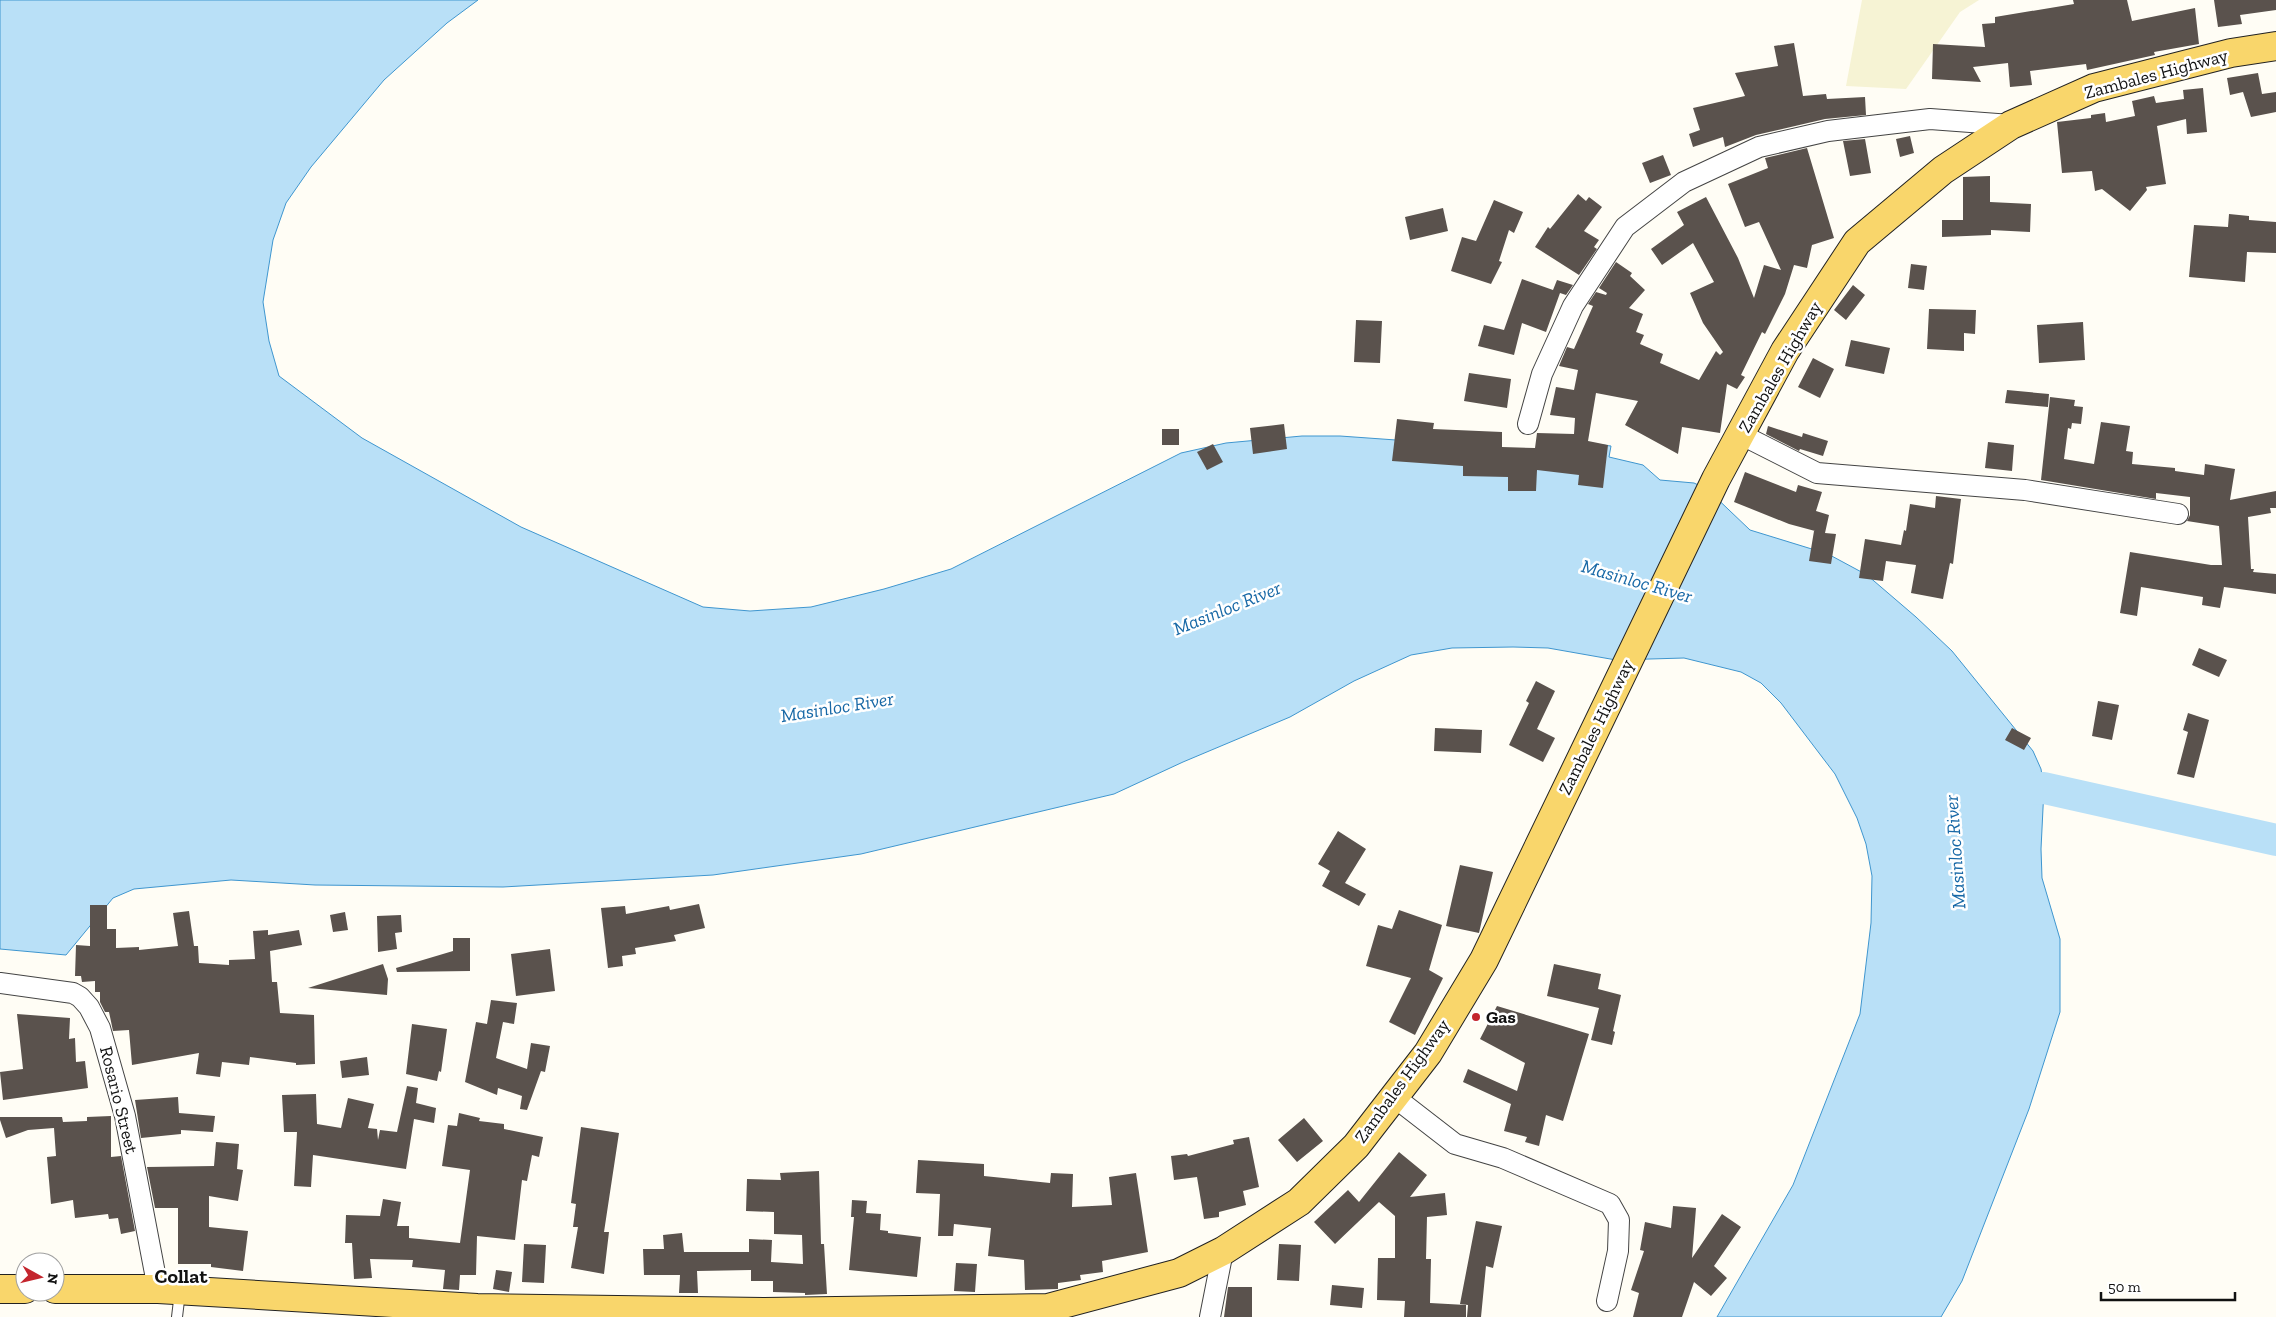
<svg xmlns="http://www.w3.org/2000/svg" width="2276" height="1317" font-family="'Zilla Slab',serif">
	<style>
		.farmland { fill: #f6f3d4 }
		.water { fill: #b9e0f7; stroke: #3f96cf }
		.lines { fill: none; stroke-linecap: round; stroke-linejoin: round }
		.river { stroke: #b9e0f7; stroke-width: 32 }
		.building { fill: #5a524d }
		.service-casing { stroke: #444; stroke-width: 12 }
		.minor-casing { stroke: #444; stroke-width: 22 }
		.primary-casing { stroke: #222; stroke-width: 30 }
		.service { stroke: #fff; stroke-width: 10 }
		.minor { stroke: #fff; stroke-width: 20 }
		.primary { stroke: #f9d66b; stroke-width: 28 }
		.poi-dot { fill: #c4262e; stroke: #fff; stroke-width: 2 }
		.labels { text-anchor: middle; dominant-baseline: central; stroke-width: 5; stroke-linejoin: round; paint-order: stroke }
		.street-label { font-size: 18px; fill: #111; stroke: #fff }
		.poi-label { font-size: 18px; font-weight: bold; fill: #111; stroke: #fff; text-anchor: start }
		.water-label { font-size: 19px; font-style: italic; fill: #1768a6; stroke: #fff }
		.quarter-label { font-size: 20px; font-weight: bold; fill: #111; stroke: #fff }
	</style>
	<rect width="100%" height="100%" fill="#fffdf5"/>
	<path class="farmland" d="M1862 0H1979L1960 12 1906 89 1846 86Z"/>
	<path class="water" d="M0 0H478L447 23 384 80 311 167 286 203 273 240 263 302 269 341 279 376 362 438 521 527 703 607 750 611 811 607 884 589 951 569 1181 453 1226 443 1302 436H1340L1410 441 1523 455 1594 444 1611 446 1609 457 1643 465 1660 480 1694 483 1707 489 1750 530 1828 554 1867 575 1916 617 1952 651 2033 751 2041 769 2044 788 2041 849 2042 878 2060 939V1012L2029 1109 1962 1281 1941 1317H1717L1793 1185 1860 1014 1871 923 1872 876 1866 844 1857 818 1835 774 1781 703 1761 683 1741 672 1684 658 1616 660 1548 648 1513 647 1452 648 1411 655 1354 681 1290 717 1183 762 1114 794 861 854 713 875 503 887 315 885 231 880 134 889 113 898 66 955 0 949Z"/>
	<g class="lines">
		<path class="river" d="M1999 789 2044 788 2276 840"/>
	</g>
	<path class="building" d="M2073 0H2127L2132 21 2195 8 2199 44 2154 52 2155 55 2087 70 2086 64 2030 71 2032 85 2010 87 2008 63 1973 67 1981 82 1932 79 1933 44 1985 47 1982 24 1995 23V17L2074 4Z
		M2214 0H2276V10L2240 15 2242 24 2218 27Z
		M1794 43 1803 96 1826 94 1827 99 1865 97 1866 115 1825 119 1756 135 1725 147 1723 137 1693 147 1689 134 1700 130 1693 108 1745 96 1735 73 1778 66 1774 46Z
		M2258 73 2262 94 2276 92V112L2251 117 2243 92 2230 95 2227 78Z
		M2203 88 2207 132 2187 134 2186 119 2157 126 2166 184 2146 187 2147 190 2130 211 2102 189 2095 191 2092 171 2062 173 2057 122 2091 118V115L2105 113 2106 122 2135 116 2132 101 2154 96 2156 103 2184 99 2183 90Z
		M1910 136 1914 153 1900 157 1896 139Z
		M1865 139 1871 173 1850 176 1843 141Z
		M1807 148 1834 238 1812 245 1807 268 1794 265 1785 294 1765 334 1762 332 1741 375 1745 377 1737 389 1727 384 1720 433 1682 427 1678 454 1625 425 1638 401 1596 393 1588 441 1608 445 1603 488 1578 485 1579 475 1537 470 1536 491H1508V477L1463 476V466L1392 461 1397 419 1434 423 1433 429 1502 432V447L1535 448 1537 433 1574 434 1575 418 1550 415 1556 387 1574 390 1578 370 1559 366 1567 347 1574 349 1593 306 1588 304 1596 292 1606 295 1607 293 1599 288 1616 262 1632 273 1630 276 1645 290 1629 308 1643 314 1636 332 1644 335 1640 344 1663 354 1660 363 1699 380 1716 351 1720 355 1723 352 1703 323 1690 293 1714 282 1693 243 1662 265 1651 249 1684 225 1677 212 1706 197 1738 258 1754 298 1764 265 1781 270 1759 222 1745 227 1728 184 1768 168 1765 158Z
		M1663 155 1671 175 1650 183 1642 163Z
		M1990 176V202L2031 204 2030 232 1991 230V235L1942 237V220H1963V177Z
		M1578 194 1586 201 1589 197 1602 207 1584 231 1599 240 1594 247 1597 249 1579 275 1535 247 1548 227 1550 229Z
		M1494 200 1523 212 1514 233 1509 230 1499 261 1502 262 1491 284 1451 271 1462 237 1476 241Z
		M1443 208 1448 231 1410 240 1405 217Z
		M2229 214 2249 216V220L2276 222V253L2247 252 2245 282 2189 277 2194 225 2228 227Z
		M1911 264 1927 266 1924 290 1908 288Z
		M1522 279 1553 290 1557 280 1573 285 1566 295 1560 293 1546 332 1522 323 1514 355 1478 346 1484 325 1504 330Z
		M1853 285 1865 295 1846 320 1834 310Z
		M1929 309 1976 310 1975 334 1964 333V351L1927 349Z
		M1356 320 1382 321 1380 363 1354 362Z
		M2083 322 2085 360 2039 363 2037 325Z
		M1851 340 1890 348 1884 374 1845 366Z
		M1813 358 1834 369 1820 398 1798 387Z
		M1469 373 1511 379 1507 408 1464 401Z
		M2007 390 2049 394 2048 407 2005 403Z
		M2050 397 2075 400 2074 406 2083 407 2081 424 2072 423 2071 429 2068 428 2064 459 2094 464 2101 422 2130 426 2126 451 2133 452 2132 464 2175 468V471L2204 475 2205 464 2235 469 2230 500 2276 491V508H2270L2271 513 2248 517 2251 569H2254L2253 572 2276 574V594L2224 587 2220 608 2202 605 2203 597 2141 587 2137 616 2120 613 2130 552 2211 565H2222L2219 526 2187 521 2190 515V497L2156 493V499L2041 480Z
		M1284 424 1287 449 1253 454 1250 428Z
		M1768 426 1802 437 1803 433 1828 441 1823 456 1800 449 1799 451 1766 434Z
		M1162 429H1179V445H1162Z
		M1988 442 2014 445 2012 471 1985 468Z
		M1213 444 1223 462 1207 470 1197 452Z
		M1745 472 1796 492 1798 485 1822 492 1816 511 1829 515 1825 533 1836 534 1831 564 1809 561 1814 531H1815L1789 524 1734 502Z
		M1936 496 1961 499 1953 564 1950 563 1943 599 1911 593 1916 565 1886 561 1883 581 1859 578 1865 539 1901 545 1904 530 1906 531 1910 504 1935 508Z
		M2199 648 2227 660 2219 677 2192 665Z
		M1536 681 1555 691 1537 729 1555 738 1543 762 1509 745 1529 703 1526 701Z
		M2098 701 2119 705 2112 740 2092 736Z
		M2188 713 2209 720 2194 778 2177 774 2188 732 2183 730Z
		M1435 728 1482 730 1481 753 1434 751Z
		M2012 728 2031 738 2024 750 2005 740Z
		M1338 831 1366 849 1345 883 1366 894 1359 906 1322 886 1330 871 1318 864Z
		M1460 865 1493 872 1479 933 1446 926Z
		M699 904 705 928 674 935 676 941 635 948 636 954 622 956 623 966 608 968 601 908 625 906 626 914 669 906 670 910Z
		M90 905H107V929H116V948L139 947V950L178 946 173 913 189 911 194 946H198L199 963 229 965V960L255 959 253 931 268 930V935L299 930 302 945 270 951 272 982H277L280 1013 314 1015 315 1064 296 1065V1063L250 1057 249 1065 222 1062 220 1077 196 1074 199 1053 132 1065 129 1030 113 1031 109 1012H105L100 1002V992H95V981L82 982 81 976H75L76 945 90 946Z
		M1399 910 1442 925 1429 970 1443 978 1415 1035 1389 1022 1411 978 1366 966 1378 925 1392 929Z
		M345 912 348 930 333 932 330 915Z
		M401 915 402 932 395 933 397 949 378 952 377 916Z
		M453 938H470V971L397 972 396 968 453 951Z
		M550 949 555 991 516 996 511 954Z
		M383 964 388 979 387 995 308 988Z
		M1554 964 1601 974 1598 989 1621 995 1613 1031 1615 1032 1612 1045 1591 1040 1599 1008 1547 996Z
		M491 1000 517 1003 514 1024 503 1022 496 1058 527 1069 531 1043 550 1046 545 1072 541 1071 527 1110 520 1109 522 1096 498 1088 497 1095 465 1082 476 1022 487 1024Z
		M1497 1006 1589 1034 1563 1121 1546 1115 1539 1146 1525 1142 1527 1137 1504 1131 1511 1104 1463 1082 1468 1069 1517 1091 1525 1063 1480 1039Z
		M17 1014 70 1018 69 1039 75 1038 76 1062 85 1061 88 1088 3 1100 0 1072 23 1069Z
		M412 1024 447 1029 441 1072 439 1071 437 1081 406 1074Z
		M367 1057 369 1075 342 1078 340 1061Z
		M407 1086 418 1088 416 1103 436 1108 434 1123 414 1119 406 1169 313 1155 311 1187 294 1186 297 1132H284L282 1095 316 1094 317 1124 341 1128 348 1098 374 1104 368 1128 377 1129 378 1140 380 1130 397 1132Z
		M178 1097 179 1113 215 1116 213 1132 181 1130V1134L141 1138 135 1100Z
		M459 1113 480 1118 479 1121 504 1124V1129L543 1137 539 1157 532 1155 527 1181 522 1180 515 1240 477 1236 476 1275H460L459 1290 443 1289 445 1270 412 1267 413 1260 370 1259 372 1278 354 1279 352 1243H345L346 1215 380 1216 383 1199 401 1202 397 1226H409V1238L460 1243 470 1170 442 1166 448 1125 457 1126Z
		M111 1116V1157L121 1156 135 1231 121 1234 118 1218 109 1219 108 1214 75 1218 73 1200 51 1204 47 1157 56 1156 54 1128 28 1130 6 1138 0 1120V1117H62L63 1122 87 1121V1117Z
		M1304 1118 1323 1141 1297 1162 1278 1140Z
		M581 1127 619 1133 604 1232H609L604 1274 571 1268 578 1227H573L576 1204 571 1203Z
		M1249 1137 1259 1187 1243 1191 1246 1205 1219 1212V1217L1204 1219 1197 1177 1174 1180 1171 1156 1187 1154 1188 1156 1234 1144 1233 1140Z
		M216 1142 239 1144 237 1169 243 1170 238 1201 209 1196V1227L248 1231 243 1271 211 1267V1264H178V1208H155L147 1167 214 1166Z
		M1399 1152 1427 1175 1410 1197 1445 1193 1447 1215 1427 1217 1426 1259H1431L1430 1303 1466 1305V1317H1404L1405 1301 1377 1300 1378 1258H1395V1216L1379 1202 1335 1244 1314 1222 1348 1190 1359 1202Z
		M918 1160 984 1164V1176L1050 1183 1051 1173 1073 1174 1072 1207 1112 1205 1109 1177 1136 1173 1148 1252 1102 1261 1103 1272 1080 1275 1081 1280 1058 1283V1289L1025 1290 1024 1260 988 1256 991 1228 954 1224 953 1236H938L940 1194 916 1193Z
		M819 1171 821 1244H824L827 1294 805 1295V1293L773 1292V1281H751V1270L697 1271 698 1293H679L680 1275H644L643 1249H664L663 1235 682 1233 684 1252H749V1239L772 1240 771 1262 803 1264 802 1235 774 1234V1212L746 1211 747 1179 781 1180 780 1173Z
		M852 1200 867 1201 866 1213 881 1214 880 1230 888 1231V1233L921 1237 917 1277 849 1270 854 1217H851Z
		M1673 1206 1696 1208 1692 1258 1722 1214 1741 1227 1714 1266 1727 1278 1711 1296 1694 1282 1682 1317H1633L1639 1293 1631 1290 1644 1251 1640 1250 1645 1222 1671 1228Z
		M1476 1221 1502 1226 1493 1268 1486 1266 1481 1317H1467L1468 1305 1460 1304Z
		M524 1244 546 1245 544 1283 522 1282Z
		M1279 1244 1301 1245 1299 1281 1277 1280Z
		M956 1263 977 1264 975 1292 954 1291Z
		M496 1270 512 1272 509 1292 493 1289Z
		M1332 1285 1364 1288 1362 1308 1330 1305Z
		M1228 1287H1252V1317H1224Z"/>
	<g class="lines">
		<defs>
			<path id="service" d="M177 1317 180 1292"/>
			<path id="minor" d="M1528 424 1542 374 1573 306 1625 227 1684 182 1759 147 1828 131 1930 119 2011 125
				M1740 434 1817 473 2025 490 2178 514
				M0 983 73 993 80 997 89 1007 100 1028 125 1116 158 1289
				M1393 1096 1455 1144 1503 1158 1610 1204 1619 1220 1618 1251 1607 1301
				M1210 1317 1223 1251"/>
			<path id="primary" d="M0 1289H25
				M55 1289H158L477 1308 764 1312 1048 1308 1179 1273 1223 1251 1299 1202 1356 1146 1428 1053 1484 960 1716 479 1785 351 1857 242 1943 170 2011 125 2094 88 2231 53 2276 46"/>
		</defs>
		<use href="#service" class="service-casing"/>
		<use href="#minor" class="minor-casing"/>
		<use href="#primary" class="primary-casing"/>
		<use href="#service" class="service"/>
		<use href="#minor" class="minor"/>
		<use href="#primary" class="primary"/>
	</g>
	<circle class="poi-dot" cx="1476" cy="1017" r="5"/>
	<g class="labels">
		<g class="street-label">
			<text transform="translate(2156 74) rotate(-15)">Zambales Highway</text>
			<text transform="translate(1780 367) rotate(-60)">Zambales Highway</text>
			<text transform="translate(1596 727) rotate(-64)">Zambales Highway</text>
			<text transform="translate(1402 1081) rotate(-54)">Zambales Highway</text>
			<text transform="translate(119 1100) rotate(76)">Rosario Street</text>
		</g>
		<g class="poi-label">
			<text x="1486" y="1017">Gas</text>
		</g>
		<g class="water-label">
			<text transform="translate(1637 581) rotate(16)">Masinloc River</text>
			<text transform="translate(1227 608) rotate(-22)">Masinloc River</text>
			<text transform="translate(837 707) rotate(-9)">Masinloc River</text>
			<text transform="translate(1955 852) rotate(-94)">Masinloc River</text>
		</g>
		<g class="quarter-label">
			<text x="181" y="1276">Collat</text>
		</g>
	</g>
	<g transform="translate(40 1277) rotate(98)"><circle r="24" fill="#ffffff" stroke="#a0a0a0"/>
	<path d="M0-4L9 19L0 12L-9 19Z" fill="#c4262e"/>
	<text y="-8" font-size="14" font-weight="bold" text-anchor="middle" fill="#111111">N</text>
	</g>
	<path d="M2101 1292v8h134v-8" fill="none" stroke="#111111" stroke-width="2.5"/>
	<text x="2108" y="1292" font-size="15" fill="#111111" stroke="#ffffff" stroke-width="4" paint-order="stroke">50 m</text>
</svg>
